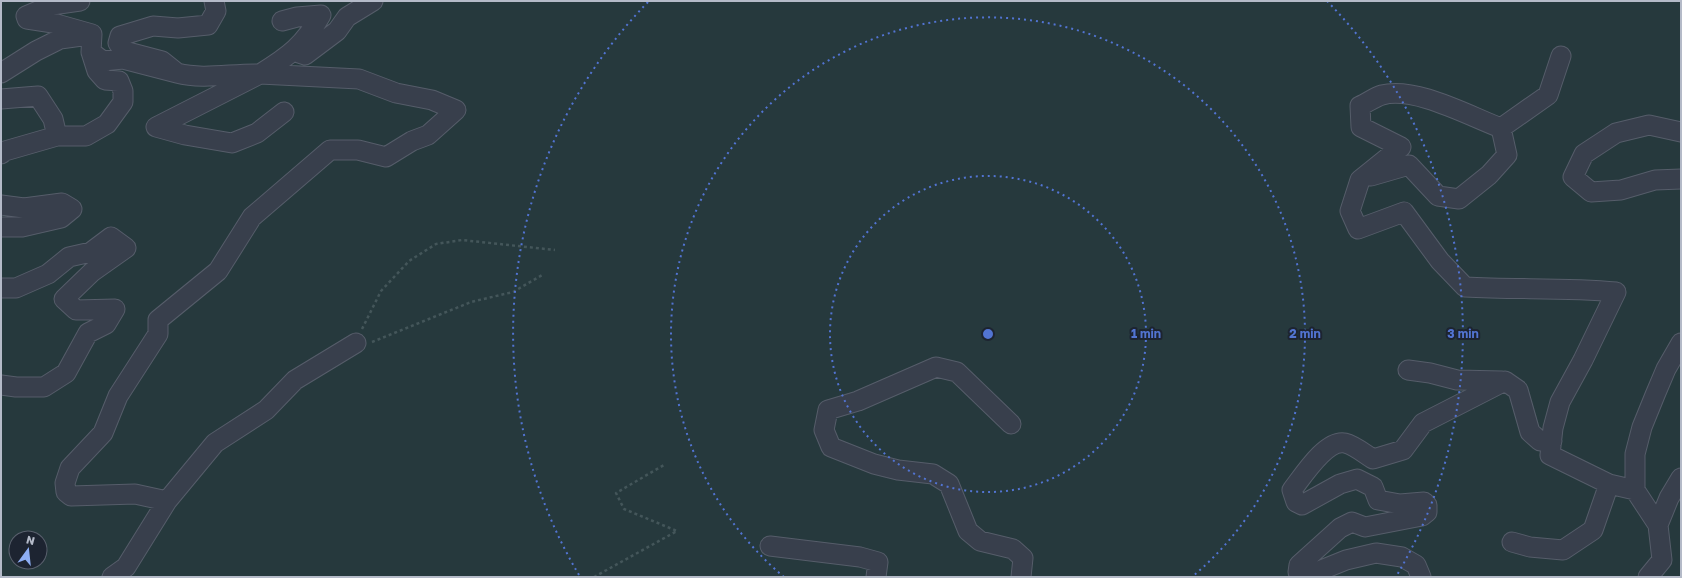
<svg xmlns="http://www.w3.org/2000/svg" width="1682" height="578" font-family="'Golos Text',sans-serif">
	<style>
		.green { fill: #26393d; fill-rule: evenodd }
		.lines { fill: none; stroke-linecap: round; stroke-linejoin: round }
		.minor-casing { stroke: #565d6a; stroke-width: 21 }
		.path { stroke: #44565a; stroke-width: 2.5; stroke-dasharray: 3 3; stroke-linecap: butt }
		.minor { stroke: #383f4c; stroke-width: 19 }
		.ring { fill: none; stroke: #5274d2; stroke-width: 2; stroke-dasharray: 2 4 }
		.centre { fill: #5274d2; stroke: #1d2431; stroke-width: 2 }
		.ring-label { font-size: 12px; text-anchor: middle; font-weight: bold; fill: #5274d2; stroke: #1d2431; stroke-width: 4; stroke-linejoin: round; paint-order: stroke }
	</style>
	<rect width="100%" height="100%" fill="#242d3c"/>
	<path class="green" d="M1 1H1681V577H1ZM16 538H40V562H16Z"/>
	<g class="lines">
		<defs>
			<path id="minor" d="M80 1 52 5 26 16 27 19 53 23 92 34 91 52 103 61 123 59 177 73 162 61 124 51 118 43 120 36 153 26 178 28 208 25 216 11 214 1
				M302 49 299 53 305 55 337 31 347 17 373 1
				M1561 56 1548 95 1501 128C1469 116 1415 86 1382 95 1375 97 1367 103 1360 106L1361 127 1401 147 1360 180 1350 211 1358 229 1404 212 1440 261 1465 287C1516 290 1566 287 1616 292L1583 360 1560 402 1553 428 1550 455 1609 484 1635 490
				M1 73 36 51 60 39 89 35
				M177 73C204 80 232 73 260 74L156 127 185 135 232 143 257 133 284 112
				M260 74C289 56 304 45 321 15L297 17 282 21
				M1 99 38 96 53 119 57 136H86L107 124 123 102V91L119 81 105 80 97 71 91 52
				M1681 132 1649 125 1616 133 1584 154 1573 177 1591 192 1621 190 1655 180 1681 179
				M1 154 5 151 57 136
				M1371 176 1409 165 1438 196 1459 199 1489 175 1507 155 1501 128
				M1 205 24 208 62 203 72 209 61 218 22 227H1
				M1 288H16L48 274 69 257 91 252 111 237 126 248 92 272 64 299 76 310 115 309 106 324 88 333 66 373 44 387H16L1 385
				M1408 370 1430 373 1457 380 1502 381
				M1011 424 957 372 936 367 858 401 828 410 824 430 831 447 874 464 898 470 933 474 949 484 968 531 980 541 1013 549 1023 558 1021 577
				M167 501 135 494 71 496 66 492 65 483 70 468 103 433 118 396 158 334V320L218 271 252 217 330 150H358L386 157 412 141 428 135 456 110 432 100 396 93 359 79 260 74
				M1658 525 1669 498 1681 478
				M1512 542 1530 547 1563 550 1593 530 1609 484
				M770 546 860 557 878 562 876 577
				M112 577 126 567 167 501 215 443 266 410 295 380 356 343
				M1301 577 1298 572 1299 565 1340 528 1352 522 1365 527 1422 516 1427 512V505L1424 502 1400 504 1378 500 1373 487 1357 479 1340 484 1302 505 1296 502 1292 490C1303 476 1326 439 1345 443 1354 445 1365 454 1373 459L1403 450 1423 423 1505 381 1518 390 1530 432 1540 441H1552
				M1304 577 1346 560 1376 553 1402 557 1416 565 1421 577
				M1648 577 1662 560 1658 525 1635 490V454L1642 427 1655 395 1666 369 1681 343"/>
		</defs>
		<use href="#minor" class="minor-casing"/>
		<path class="path" d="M362 329 381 291 409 261 436 244 462 240 555 250
			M372 342 471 302 513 292 544 274
			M594 577 677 531 624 509 616 493 664 465"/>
		<use href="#minor" class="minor"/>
	</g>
	<g class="ring">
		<circle cx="988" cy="334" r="158"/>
		<path d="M784 577A317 317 0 1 1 1192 577"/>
		<path d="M579 575A475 475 0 0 1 649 1M1327 1A475 475 0 0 1 1397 575"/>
	</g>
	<circle cx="988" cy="334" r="6" class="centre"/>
	<g class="ring-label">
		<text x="1146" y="338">1 min</text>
		<text x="1305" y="338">2 min</text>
		<text x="1463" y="338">3 min</text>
	</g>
	<rect width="1682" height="578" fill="none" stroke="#b4bac8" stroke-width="4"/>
	<g transform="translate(28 550) rotate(15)"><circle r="19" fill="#1d2431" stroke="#59606d"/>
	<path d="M0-3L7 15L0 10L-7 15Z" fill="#8daef4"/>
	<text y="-6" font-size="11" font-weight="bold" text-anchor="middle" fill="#b4bac8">N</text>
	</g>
</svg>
